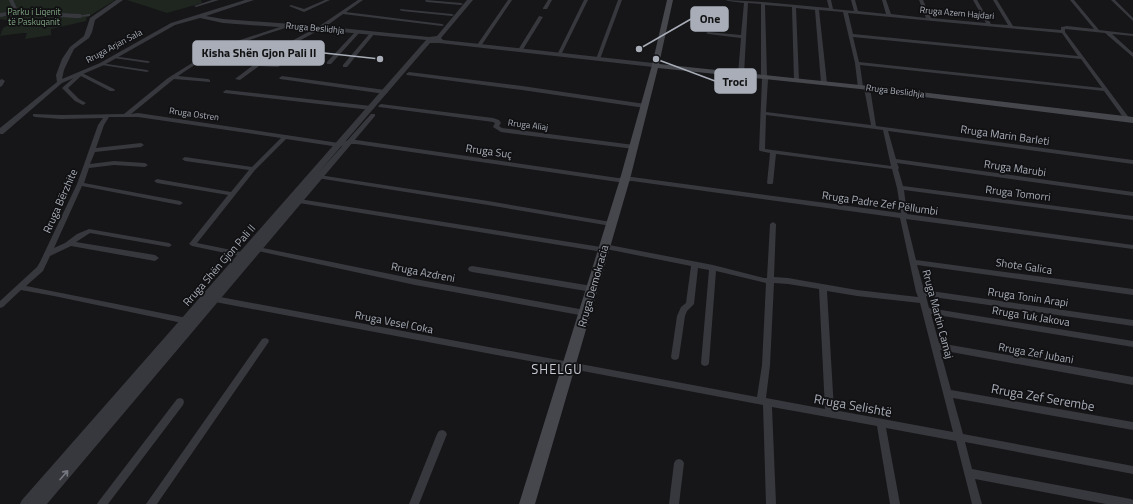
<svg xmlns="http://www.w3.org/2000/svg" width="1133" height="504" viewBox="0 0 1133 504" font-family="'Titillium Web',sans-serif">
	<rect width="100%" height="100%" fill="#161618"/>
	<g fill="#1e261f">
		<path d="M0 0H115L86 18V21L51 29V35L25 39 27 33H22L0 36 3 28 15 22 0 19Z"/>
		<path d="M127 0H201L202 3 167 13Z"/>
	</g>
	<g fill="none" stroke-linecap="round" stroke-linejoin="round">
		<g stroke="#37383d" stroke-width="4">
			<path d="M11 0 16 11 18 12"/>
			<path d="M0 15C7 14 15 12 22 12 42 12 60 16 80 16"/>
		</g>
		<g fill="#37383d" fill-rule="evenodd">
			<path d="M212 0H219L196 7 194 6Z"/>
			<path d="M325 0H330L304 12 289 6 291 5 304 9Z"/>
			<path d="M358 0H363L346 12 442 24 444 25 442 26 343 14 325 27 282 50 302 53H304V55L278 53 262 63C266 63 273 65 277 64 283 63 285 57 292 61L284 63 278 67 259 66 240 80 235 79 268 54 321 25Z"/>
			<path d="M426 0 461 3 463 4 461 5 427 2 425 1Z"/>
			<path d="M508 0H512L481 46H477V45Z"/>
			<path d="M548 0H552L547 9H543V8Z"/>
			<path d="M584 0H588L561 55 557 56V55Z"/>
			<path d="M618 0H622L600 59 596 60V59Z"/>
			<path d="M726 0 763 2 829 8 827 0H831L833 9 854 11 851 0H855L858 11 886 14 882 0H886L891 14 926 18 919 0H923L931 18 986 23 973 0H977L991 24 1008 25 993 0H997L1013 26 1061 30V27L1067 26 1094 29 1070 0H1074L1099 30 1133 34V36L1112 34 1133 53V57L1105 33 1065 29V32L1130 119 1127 121 1125 120 1104 91 860 65 863 87 862 88H858L855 63 843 12 819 10 827 83 824 85 821 83 815 10 796 8 799 80 794 81 792 7 765 5 767 75 768 79 766 112 871 125 864 88 867 86 870 88 876 126 1133 160V164L888 131 896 159 1133 192V196L897 163 899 168 898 169 903 186 1133 216V220L904 190 907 214 1133 245V249L906 219 916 260 1133 289V295L917 265 924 290 1133 320V326L926 296 929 308 1133 341V347L931 314 939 343 1133 377V385L940 350 951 390 1133 422V430L953 398 963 434 1133 466V474L965 442 972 469 1131 499 1133 500V504H1106L975 479 982 504H972L956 441 886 428 900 504H890L877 426 772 407 776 504H766L763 405 215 302 212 301 211 299 212 297 215 296 757 397 762 365 766 283 716 271 709 363 708 365 705 366 702 365 701 363 709 270 698 268 694 304 687 311 685 316 679 357 678 359 675 360 672 359 671 357 677 316 681 307 686 303 691 266 606 249 605 252H603L299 203 296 201 299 199 601 247 602 244H604L713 265 764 278H767L770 224 773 222 776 224 774 277 788 278 857 290 918 297 916 292 900 218 632 181 618 182 356 144H349L339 147 286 139 255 170 197 243 246 253 248 255 244 257 192 246 189 244 228 195 157 183 154 181 157 179 231 192 249 170 185 161 182 159 185 157 252 167 281 138 138 117H109L104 125 96 148 141 143 144 145 141 147 95 152 90 164 114 161 145 163 148 165 145 167 114 165 89 168 84 183 180 201 183 203 180 205 82 186 54 248 65 243 77 234 89 229 169 243 172 245 169 247 90 233 76 242 155 255 159 258 155 261 71 246 50 256 43 271 26 286 187 318 190 319 191 321 190 323 187 324 54 296 21 290 3 307 0 308V301L37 267 40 262 77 184 98 125 103 118 61 119 35 117 33 116V114L61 115 124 114 168 78 205 55 234 42 289 24H291V26C249 40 215 50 178 76L208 79 210 80V82L174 79 131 114 138 113 339 143 349 140H356L618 178 632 177 901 213 897 188 892 169 776 154 773 183 772 184H768L767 183 770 153 760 151 759 150 762 79 761 75V4L748 3 744 74 741 76 738 74 741 38 708 34 706 33 708 32 741 35 744 3 728 1ZM848 13 1062 33 1078 56 853 34ZM853 37 1081 59 1102 88 859 62ZM766 115 883 130 891 166 765 149ZM774 283 788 284 819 289 825 409 766 398 770 365ZM827 291 857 296 920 303 953 432 834 410Z"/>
			<path d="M1111 0H1115L1133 18V21Z"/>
			<path d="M400 9 452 14 454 15 452 16 402 11 400 10Z"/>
			<path d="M88 14H90V16L80 17 78 16Z"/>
			<path d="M539 16 543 17 522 51H518V50Z"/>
			<path d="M356 31 360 32 331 64H327V62Z"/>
			<path d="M371 32 375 33 347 67H343V65Z"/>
			<path d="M112 56 148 61 150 62 148 63 114 58H112Z"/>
			<path d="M100 63 147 70 149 71 147 72 102 65H100Z"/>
			<path d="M80 72 114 89 115 90 114 91H110L81 76 68 88 79 99 86 103 83 105 75 101 62 88Z"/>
			<path d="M409 72 522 86 645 104 648 106 645 108 522 90 407 75 406 74Z"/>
			<path d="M282 76 385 90 388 92 385 94 280 79 279 78Z"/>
			<path d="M2 79 5 81 2 86 0 87V80Z"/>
			<path d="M226 90 371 106 374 108 371 110 224 93 223 92Z"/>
			<path d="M381 104 493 118 499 120 501 123 499 126 502 128 634 145 637 147 634 149 501 132 493 127 495 123 493 122 379 107 378 106Z"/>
			<path d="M319 175 488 201 611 222 614 224 611 226 488 205 317 178 316 177 317 176Z"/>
			<path d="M256 247H258L415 279 585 310 588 311 589 313 588 315 585 316 415 285 258 251H256L255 249Z"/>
			<path d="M472 266 592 286 595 287 596 289 595 291 592 292 472 272 469 271 468 269 469 267Z"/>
			<path d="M265 338 268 339 269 341 268 343 157 504H146L262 339Z"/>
			<path d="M180 398 183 399 184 402 183 405 108 504H97L99 501 177 399Z"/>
			<path d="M442 430 445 431 447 434 419 504H409L437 434 439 431Z"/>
			<path d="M679 459 682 460 684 463 679 504H669L674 463 676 460Z"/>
		</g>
		<path fill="#37383d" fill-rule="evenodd" d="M116 0H123L95 20 92 32 89 38 74 49 71 55 64 70 62 79 100 63 171 23 245 0H254L206 16 223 19 320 26 429 37 437 36 467 0H473L441 38 443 40 653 63 656 65 653 67 439 43H430L319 172 371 114H375V116L47 504H20L22 500 426 40 320 30 223 23 200 18 175 25 104 65 62 83 3 134H0V128L57 82 56 75 62 59 70 47 84 36 90 18Z"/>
		<path fill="#45474d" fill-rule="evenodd" d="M667 0H673L659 64 860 85 1133 117V123L860 89 658 68 630 179 535 504H519L620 179 652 65Z"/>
	</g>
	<defs><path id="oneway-shaft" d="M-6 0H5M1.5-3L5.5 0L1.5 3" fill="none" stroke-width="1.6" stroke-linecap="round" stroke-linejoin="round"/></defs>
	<use stroke="#757881" href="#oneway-shaft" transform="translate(64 475) rotate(-49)"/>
	<g text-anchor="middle" stroke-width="3.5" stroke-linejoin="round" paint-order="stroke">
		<g font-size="9" fill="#7fa381" stroke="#111113">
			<text x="34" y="15">Parku i Liqenit<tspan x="34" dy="10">të Paskuqanit</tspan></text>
		</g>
		<g font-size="9" fill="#a8adb8" stroke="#111113">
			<text transform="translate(957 13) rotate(5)" y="3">Rruga Azem Hajdari</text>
			<text transform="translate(315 28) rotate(5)" y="3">Rruga Beslidhja</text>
			<text transform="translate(114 46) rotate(-28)" y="3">Rruga Arjan Sala</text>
			<text transform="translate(895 91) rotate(7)" y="3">Rruga Beslidhja</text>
			<text transform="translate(194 114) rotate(8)" y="3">Rruga Ostren</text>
			<text transform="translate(528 125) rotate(7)" y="3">Rruga Aliaj</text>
		</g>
		<g font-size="11" fill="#a8adb8" stroke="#111113">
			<text transform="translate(1005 135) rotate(8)" y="4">Rruga Marin Barleti</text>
			<text transform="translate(489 151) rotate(8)" y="4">Rruga Suç</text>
			<text transform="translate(1015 168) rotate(8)" y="4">Rruga Marubi</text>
			<text transform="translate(1018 193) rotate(7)" y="4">Rruga Tomorri</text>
			<text transform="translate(60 201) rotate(-66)" y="4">Rruga Bërzhite</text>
			<text transform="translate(880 203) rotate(8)" y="4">Rruga Padre Zef Pëllumbi</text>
			<text transform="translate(219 265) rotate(-49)" y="4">Rruga Shën Gjon Pali II</text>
			<text transform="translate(1024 266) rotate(8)" y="4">Shote Galica</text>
			<text transform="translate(423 272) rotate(11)" y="4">Rruga Azdreni</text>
			<text transform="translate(593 286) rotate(-74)" y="4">Rruga Demokracia</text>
			<text transform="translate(1028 297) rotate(8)" y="4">Rruga Tonin Arapi</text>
			<text transform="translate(938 314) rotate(75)" y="4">Rruga Martin Camaj</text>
			<text transform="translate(1031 316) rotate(9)" y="4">Rruga Tuk Jakova</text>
			<text transform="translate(394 322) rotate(11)" y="4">Rruga Vesel Coka</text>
			<text transform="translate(1036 353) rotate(10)" y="4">Rruga Zef Jubani</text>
		</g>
		<g font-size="13" letter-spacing="1" fill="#c9ccd4" stroke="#111113">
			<text x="557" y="374">SHELGU</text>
		</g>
		<g font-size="13" fill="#a8adb8" stroke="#111113">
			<text transform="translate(1043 397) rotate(10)" y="5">Rruga Zef Serembe</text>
			<text transform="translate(853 405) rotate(10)" y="5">Rruga Selishtë</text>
		</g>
	</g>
	<path fill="none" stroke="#a8adb8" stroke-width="1.5" d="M639 49L691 19M380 59L324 53M656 59L715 81"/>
	<g fill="#a8adb8" stroke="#111113" stroke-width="1.5">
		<circle cx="639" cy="49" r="4"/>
		<circle cx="380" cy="59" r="4"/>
		<circle cx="656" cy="59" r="4"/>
	</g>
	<g fill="#a8adb8" stroke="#a8adb8" stroke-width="1.5">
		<rect x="691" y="7" width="37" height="24" rx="4"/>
		<rect x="193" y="41" width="131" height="24" rx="4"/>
		<rect x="715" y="69" width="41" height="24" rx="4"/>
	</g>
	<g font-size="12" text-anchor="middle" font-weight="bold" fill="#111">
		<text x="710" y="23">One</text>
		<text x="259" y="57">Kisha Shën Gjon Pali II</text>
		<text x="735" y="86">Troci</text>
	</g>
</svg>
